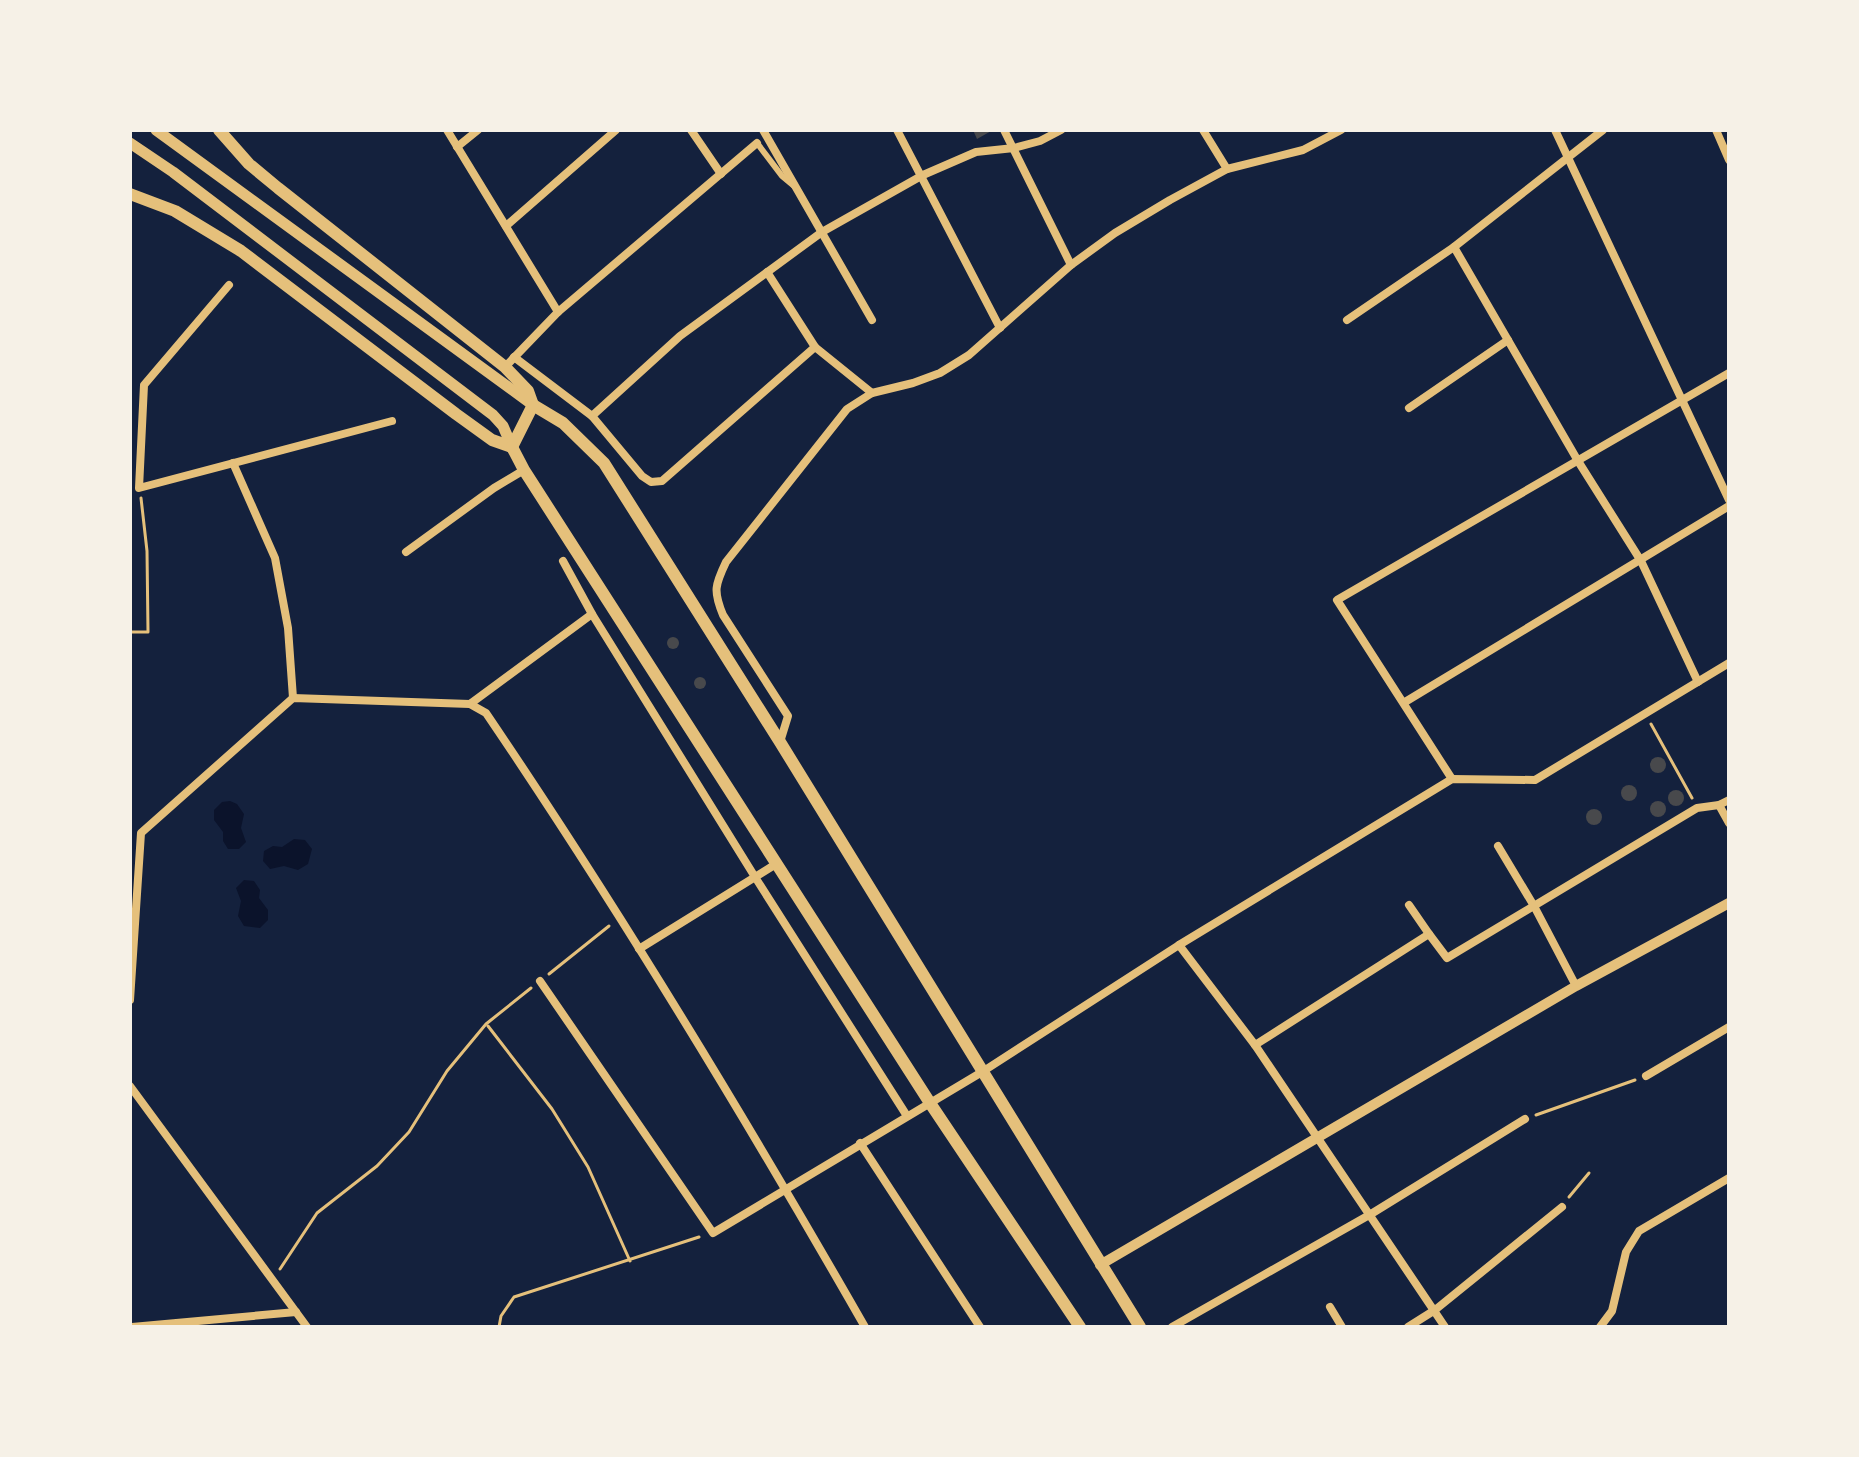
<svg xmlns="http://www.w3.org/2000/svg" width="1859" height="1457" viewBox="0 0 1859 1457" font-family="'Noto Sans',sans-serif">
	<rect width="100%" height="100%" fill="#14213d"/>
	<g fill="#0b132b">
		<path d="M230 801 237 804 244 814 241 828 246 842 239 849H228L223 841V832L214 820V810L222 802Z"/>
		<path d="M294 839 305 840 312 849 308 864 298 870 284 866 270 869 263 861 264 851 273 846 282 847Z"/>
		<path d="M244 880 254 881 260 890 259 898 268 910V920L260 928 244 926 238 916 241 901 236 888Z"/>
	</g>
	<g fill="#48494c">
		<path d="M973 130H993L977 139Z"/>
		<circle cx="673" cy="643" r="6"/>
		<circle cx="700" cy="683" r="6"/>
		<circle cx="1658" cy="765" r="8"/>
		<circle cx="1629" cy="793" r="8"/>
		<circle cx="1676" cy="798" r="8"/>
		<circle cx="1658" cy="809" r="8"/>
		<circle cx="1594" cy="817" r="8"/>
	</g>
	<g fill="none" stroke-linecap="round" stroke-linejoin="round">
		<g stroke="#e5c07b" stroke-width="3">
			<path d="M130 632H148L147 551 141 498"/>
			<path d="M1651 724 1692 798"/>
			<path d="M549 974 609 926"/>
			<path d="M488 1026 552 1109 588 1167 630 1261"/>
			<path d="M1536 1115 1635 1080"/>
			<path d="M1569 1197 1589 1173"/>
			<path d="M280 1269 317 1213 377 1166 409 1132 447 1071 486 1024 531 988"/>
			<path d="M499 1327 501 1316 514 1297 699 1237"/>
		</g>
		<path stroke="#e5c07b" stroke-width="6" d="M757 143 782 176 794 186"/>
		<g stroke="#e5c07b" stroke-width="8">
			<path d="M447 130 558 312"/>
			<path d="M691 130 721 174"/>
			<path d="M763 130 872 320"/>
			<path d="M897 130 1000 328"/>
			<path d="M1004 130 1071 265"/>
			<path d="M1203 130 1227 169"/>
			<path d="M1555 130 1729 500"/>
			<path d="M1716 130 1729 160"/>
			<path d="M457 147 478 130"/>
			<path d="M506 226 616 130"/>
			<path d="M1454 247 1578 461 1641 561 1698 682"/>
			<path d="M767 272 815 347 872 393"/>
			<path d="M229 285 144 385 139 488 392 421"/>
			<path d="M1347 320 1454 247 1603 130"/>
			<path d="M514 357 592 416 642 476 651 482 662 481 815 347"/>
			<path d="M505 367 558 312 757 143"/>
			<path d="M1409 408 1508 340"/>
			<path d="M592 416 680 336 822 232 923 175 976 152 1014 148 1040 141 1061 130"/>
			<path d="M233 463 275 558 288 628 293 698"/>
			<path d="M406 552 494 488 524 470"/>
			<path d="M563 561 592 614 755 877 907 1116"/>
			<path d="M1405 702 1729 506"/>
			<path d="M470 704 486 713C621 912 746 1119 865 1327"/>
			<path d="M780 742 788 716 723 615C713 591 715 585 726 562L847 409 872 393 913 383 940 373 969 355 1071 265 1115 233 1170 200 1227 169 1303 150 1341 130"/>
			<path d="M1452 779 1337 600 1729 373"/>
			<path d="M1719 805 1729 823"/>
			<path d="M1498 846 1534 906 1576 986"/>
			<path d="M1409 905 1429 934"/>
			<path d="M1179 945 1255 1045 1445 1327"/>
			<path d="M639 949 776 864"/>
			<path d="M540 981 713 1233 982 1072 1179 945 1452 779 1535 780 1729 663"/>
			<path d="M130 1000 141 833 293 698 470 704 592 614"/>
			<path d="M1255 1045 1429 934 1447 958 1697 808 1719 805 1729 800"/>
			<path d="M1646 1076 1729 1027"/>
			<path d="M130 1086 307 1327"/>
			<path d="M860 1143 980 1327"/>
			<path d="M1330 1307 1342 1327"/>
			<path d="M132 1327 296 1312"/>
			<path d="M1172 1327 1371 1214 1525 1119"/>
			<path d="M1408 1327 1435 1310 1562 1207"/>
			<path d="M1600 1327 1612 1311 1626 1252 1639 1231 1729 1178"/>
		</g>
		<path stroke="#e5c07b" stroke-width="10" d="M1100 1265 1576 986 1729 903"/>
		<g stroke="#e5c07b" stroke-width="11">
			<path d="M156 130 533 405"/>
			<path d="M130 143 173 172 493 415 503 426 512 447"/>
		</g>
		<g stroke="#e5c07b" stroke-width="12">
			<path d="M219 130 249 164 278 188 505 367 528 391 533 405 512 447"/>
			<path d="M130 194 175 211 241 251 456 414 492 440 512 447"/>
			<path d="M533 405 563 423 604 463 780 742 1140 1327"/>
			<path d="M512 447 524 470 930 1103 1080 1327"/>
		</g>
	</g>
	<rect width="1859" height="1457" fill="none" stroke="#f6f1e7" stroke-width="264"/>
</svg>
